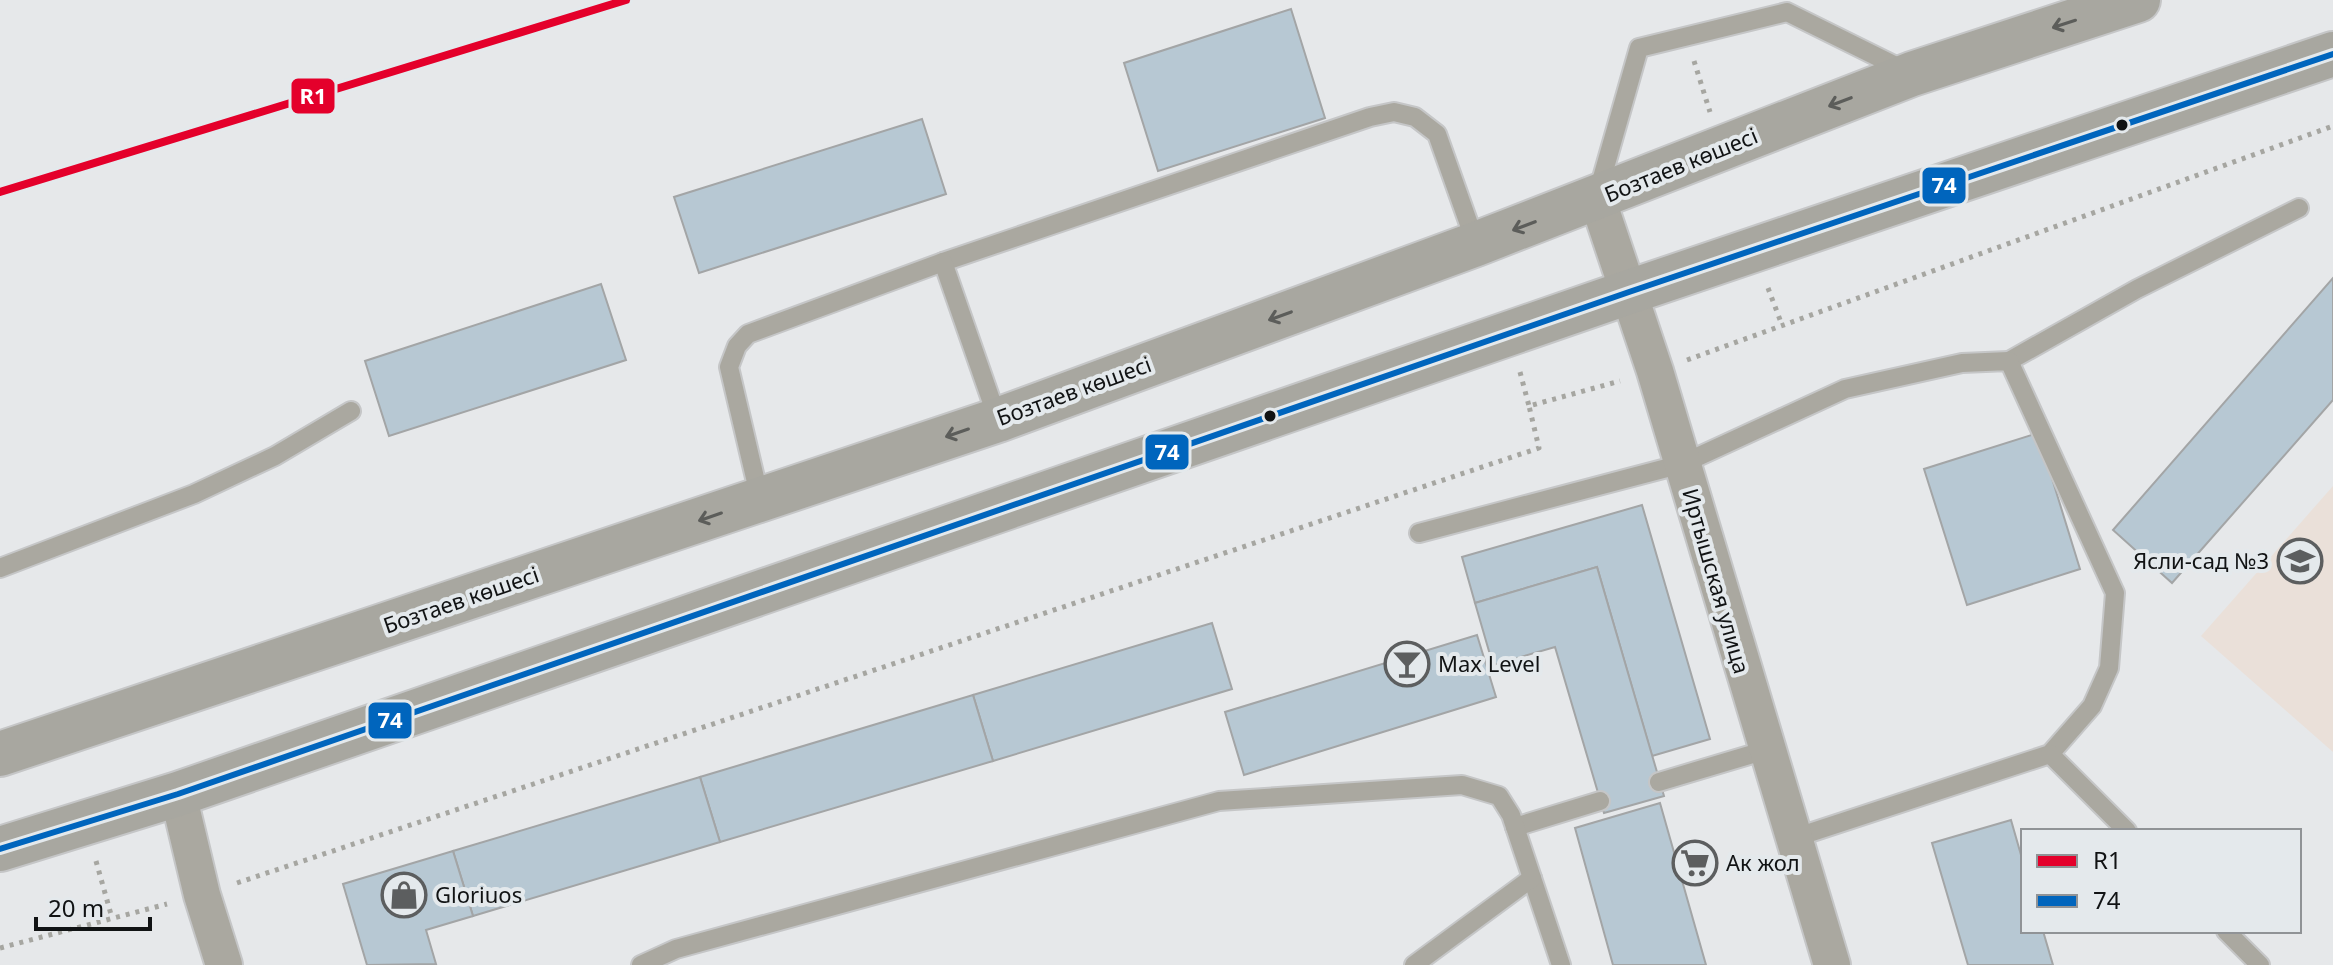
<svg xmlns="http://www.w3.org/2000/svg" width="2333" height="965" viewBox="0 0 2333 965" font-family="'Noto Sans',sans-serif">
	<rect width="100%" height="100%" fill="#e6e8ea"/>
	<path fill="#eae0d9" d="M2333 486V752L2201 636Z"/>
	<g fill="#b7c8d3" stroke="#a3a5a6" stroke-width="2">
		<path d="M1291 9 1325 118 1158 171 1124 63Z"/>
		<path d="M922 119 946 194 699 273 674 197Z"/>
		<path d="M2333 278V400L2172 583 2113 530Z"/>
		<path d="M601 284 626 360 389 436 365 361Z"/>
		<path d="M2038 433 2080 569 1967 605 1924 469Z"/>
		<path d="M1642 505 1710 739 1652 756 1597 567 1475 603 1462 557Z"/>
		<path d="M1597 567 1664 796 1604 813 1555 647 1493 665 1475 603Z"/>
		<path d="M1212 623 1232 689 993 761 973 695Z"/>
		<path d="M1477 635 1496 697 1244 775 1225 712Z"/>
		<path d="M973 695 993 761 720 842 700 777Z"/>
		<path d="M700 777 720 842 473 916 453 851Z"/>
		<path d="M1660 803 1706 965H1613L1575 828Z"/>
		<path d="M2011 820 2023 862V931H2043L2053 965H1968L1932 843Z"/>
		<path d="M453 851 473 916 426 930 436 964 367 965 343 884Z"/>
	</g>
	<g fill="none" stroke-linecap="round" stroke-linejoin="round">
		<g stroke="#c5c6c7" stroke-width="22">
			<g id="lane">
				<path d="M1598 192 1639 48 1787 12 1906 71"/>
				<path d="M943 262 1370 117 1394 112 1415 117 1437 134 1476 244"/>
				<path d="M2009 361 2137 289 2299 208"/>
				<path d="M760 499 729 367 737 346 748 334 943 262 998 420"/>
				<path d="M1419 533 1682 464 1845 389 1962 363 2009 361 2115 593 2109 668 2092 706 2050 754 1794 838"/>
				<path d="M0 568 194 494 275 456 351 411"/>
				<path d="M2050 754 2127 831"/>
				<path d="M1659 782 1766 750"/>
				<path d="M1515 827 1600 801"/>
				<path d="M2226 931 2260 965"/>
				<path d="M641 965 676 949 1219 801 1462 785 1499 796 1511 815 1561 965"/>
				<path d="M1414 965 1532 878"/>
			</g>
		</g>
		<g stroke="#c5c6c7" stroke-width="40">
			<g id="street">
				<path d="M1597 198 1655 371 1832 965"/>
				<path d="M178 794 202 895 224 965"/>
			</g>
		</g>
		<g stroke="#c5c6c7" stroke-width="48">
			<g id="highway">
				<path d="M0 754 998 420 1476 244 1912 74 2138 0"/>
				<path d="M0 849 178 794 1629 292 2333 54"/>
			</g>
		</g>
		<g stroke="#a6a6a1" stroke-width="5" stroke-dasharray="4 6" stroke-linecap="butt">
			<path d="M1694 61 1710 112"/>
			<path d="M1768 288 1782 325"/>
			<path d="M1687 360 2333 126"/>
			<path d="M1520 372 1529 406"/>
			<path d="M96 861 112 918"/>
			<path d="M237 883 1539 448 1529 406 1620 381"/>
			<path d="M0 948 167 904"/>
		</g>
		<use href="#lane" stroke="#aaa8a0" stroke-width="18"/>
		<use href="#street" stroke="#aaa8a0" stroke-width="36"/>
		<use href="#highway" stroke="#a8a7a0" stroke-width="44"/>
		<g stroke="#e4e9ec" stroke-width="12">
			<path id="bus-1" d="M0 849 178 794 1629 292 2333 54"/>
		</g>
		<use href="#bus-1" stroke="#0065bd" stroke-width="6"/>
		<g stroke="#e4e9ec" stroke-width="14">
			<path id="rail-1" d="M0 192 626 0"/>
		</g>
		<use href="#rail-1" stroke="#e4002b" stroke-width="8"/>
	</g>
	<defs><path id="oneway-shaft" d="M-6 0H5M1.5-3L5.5 0L1.5 3" fill="none" stroke-width="1.6" stroke-linecap="round" stroke-linejoin="round" transform="scale(2)"/></defs>
	<g stroke="#5c5d5a">
		<use href="#oneway-shaft" transform="translate(2064 24) rotate(162)"/>
		<use href="#oneway-shaft" transform="translate(1840 102) rotate(159)"/>
		<use href="#oneway-shaft" transform="translate(1524 226) rotate(159)"/>
		<use href="#oneway-shaft" transform="translate(1280 316) rotate(160)"/>
		<use href="#oneway-shaft" transform="translate(957 433) rotate(161)"/>
		<use href="#oneway-shaft" transform="translate(710 517) rotate(161)"/>
	</g>
	<defs>
		<g id="school-ring" transform="scale(2.3)"><circle r="9.5" fill="#e4e9ec" stroke="#5c5e5f" stroke-width="1.5"/><path d="M0-5L7-2L0 1L-7-2ZM-4 1L0 2.5L4 1V4Q0 6-4 4Z" fill="#5c5e5f"/></g>
		<g id="bar-ring" transform="scale(2.3)"><circle r="9.5" fill="#e4e9ec" stroke="#5c5e5f" stroke-width="1.5"/><path d="M-6-5H6L.8 .8V4.5H3.5V6h-7V4.5H-.8V.8Z" fill="#5c5e5f"/></g>
		<g id="supermarket-ring" transform="scale(2.3)"><circle r="9.5" fill="#e4e9ec" stroke="#5c5e5f" stroke-width="1.5"/><path d="M-6-5.5h2.5l.6 2H6L4.5 2H-2.5L-4.4-4H-6ZM-1.5 3.2a1.3 1.3 0 1 0 .1 0ZM3 3.2a1.3 1.3 0 1 0 .1 0Z" fill="#5c5e5f"/></g>
		<g id="shop-ring" transform="scale(2.3)"><circle r="9.5" fill="#e4e9ec" stroke="#5c5e5f" stroke-width="1.5"/><path d="M-5-2.5h2.3a2.7 3.5 0 0 1 5.4 0H5L5.5 6h-11ZM-1.5-2.5h3a1.5 2.3 0 0 0-3 0Z" fill="#5c5e5f"/></g>
	</defs>
	<g fill-rule="evenodd">
		<use href="#school-ring" x="2300" y="561"/>
		<use href="#bar-ring" x="1407" y="664"/>
		<use href="#supermarket-ring" x="1695" y="863"/>
		<use href="#shop-ring" x="404" y="895"/>
	</g>
	<g fill="#111314" stroke="#e4e9ec" stroke-width="3">
		<circle cx="2122" cy="125" r="7"/>
		<circle cx="1270" cy="416" r="7"/>
	</g>
	<g text-anchor="middle" stroke-width="8" stroke-linejoin="round" paint-order="stroke">
		<g font-size="22" fill="#111314" stroke="#e4e9ec">
			<text transform="translate(1681 165) rotate(-22)" y="8">Бозтаев көшесі</text>
			<text transform="translate(1074 391) rotate(-20)" y="8">Бозтаев көшесі</text>
			<text transform="translate(1716 581) rotate(74)" y="8">Иртышская улица</text>
			<text transform="translate(461 600) rotate(-19)" y="8">Бозтаев көшесі</text>
		</g>
		<g font-size="22" fill="#111314" stroke="#e4e9ec" text-anchor="start">
			<text x="2269" y="569" text-anchor="end">Ясли-сад №3</text>
			<text x="1438" y="672">Max Level</text>
			<text x="1726" y="871">Ак жол</text>
			<text x="435" y="903">Gloriuos</text>
		</g>
	</g>
	<g stroke="#e4e9ec" stroke-width="3">
		<rect x="290" y="77" width="46" height="38" rx="8" fill="#e4002b"/>
		<rect x="1921" y="166" width="46" height="39" rx="8" fill="#0065bd"/>
		<rect x="1144" y="433" width="46" height="38" rx="8" fill="#0065bd"/>
		<rect x="367" y="701" width="46" height="39" rx="8" fill="#0065bd"/>
	</g>
	<g font-size="22" text-anchor="middle" font-weight="bold" fill="#fff">
		<text x="313" y="104">R1</text>
		<text x="1944" y="193">74</text>
		<text x="1167" y="460">74</text>
		<text x="390" y="728">74</text>
	</g>
	<rect x="2021" y="829" width="280" height="104" fill="#e4e9ec" stroke="#909396" stroke-width="2"/>
	<rect x="2037" y="855" width="40" height="12" fill="#e4002b" stroke="#909396" stroke-width="2"/>
	<text x="2093" y="869" font-size="24" fill="#111314">R1</text>
	<rect x="2037" y="895" width="40" height="12" fill="#0065bd" stroke="#909396" stroke-width="2"/>
	<text x="2093" y="909" font-size="24" fill="#111314">74</text>
	<path d="M36 917v12h114v-12" fill="none" stroke="#111314" stroke-width="4"/>
	<text x="48" y="917" font-size="24" fill="#111314" stroke="#e4e9ec" stroke-width="6" paint-order="stroke">20 m</text>
</svg>
